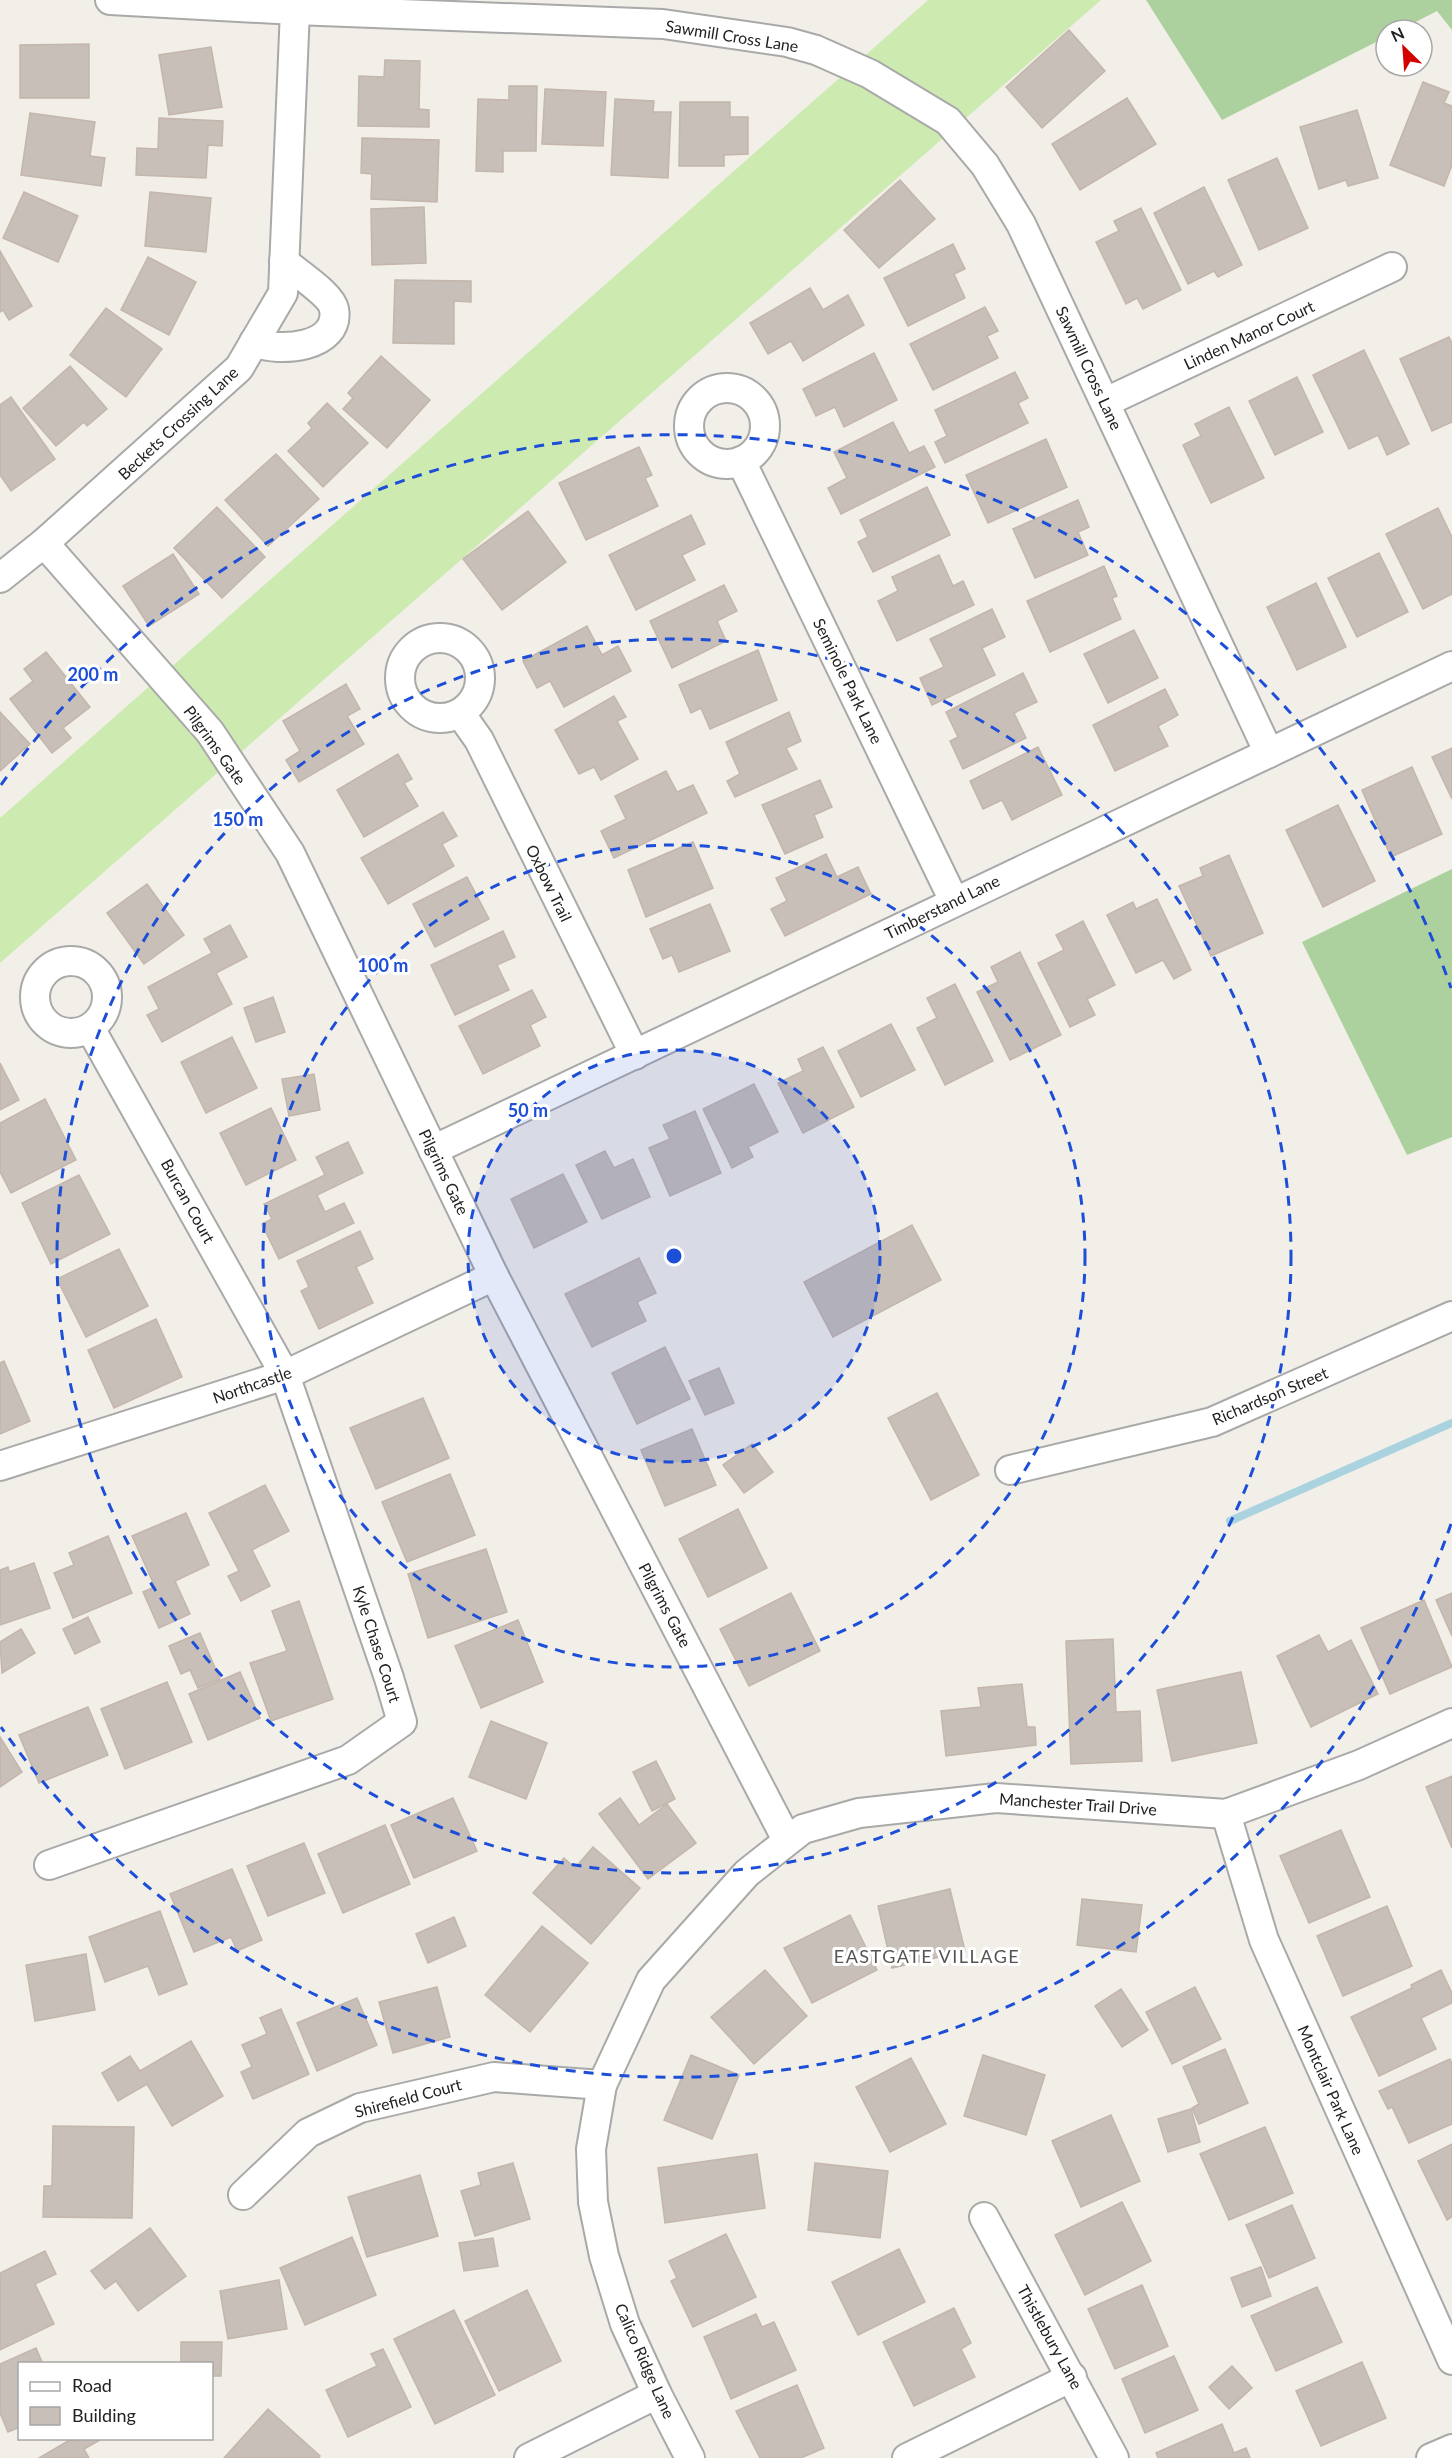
<svg xmlns="http://www.w3.org/2000/svg" width="1452" height="2458" viewBox="0 0 1452 2458" font-family="Lato,sans-serif">
	<rect width="100%" height="100%" fill="#f2efe9"/>
	<path fill="#cdebb0" d="M928 0H1101L0 963V818Z"/>
	<g fill="#add19e">
		<path d="M1146 0H1452V30L1437 11 1400 30H1386V37L1222 120Z"/>
		<path d="M1452 869V1137L1407 1155 1302 942Z"/>
	</g>
	<g fill="none" stroke-linecap="round" stroke-linejoin="round">
		<path stroke="#aad3df" stroke-width="8" d="M1230 1521 1452 1423"/>
	</g>
	<g fill="#c7bfb8" stroke="#c4b6ab" stroke-width="1.5">
		<path d="M1069 30 1105 71 1042 128 1006 87Z"/>
		<path d="M89 44V98H20V45Z"/>
		<path d="M211 47 222 107 169 115 159 55Z"/>
		<path d="M385 60 420 61 419 109 429 110V127L358 126 359 76 384 77Z"/>
		<path d="M1423 82 1449 92 1444 103 1452 106V165L1444 186 1390 165Z"/>
		<path d="M509 86H537L536 151H503V172L476 171 478 99 509 100Z"/>
		<path d="M545 89 606 92 603 146 542 144Z"/>
		<path d="M1127 98 1156 144 1080 190 1052 144Z"/>
		<path d="M615 99 654 101 653 112H671L668 178 611 175Z"/>
		<path d="M680 102H730V117H748V154L724 155V166H679Z"/>
		<path d="M1357 110 1378 178 1348 186 1346 180 1319 189 1300 127Z"/>
		<path d="M30 113 95 122 90 156 105 158 101 186 21 175Z"/>
		<path d="M159 118 223 121 222 146 208 145 206 178 136 175 137 148 158 149Z"/>
		<path d="M362 138 439 140 437 202 371 199 372 174 361 173Z"/>
		<path d="M1277 158 1308 228 1259 250 1228 180Z"/>
		<path d="M900 180 935 219 879 268 844 230Z"/>
		<path d="M1204 187 1242 265 1218 277 1214 271 1188 284 1154 213Z"/>
		<path d="M24 192 78 216 58 262 3 238Z"/>
		<path d="M150 192 211 198 206 252 145 246Z"/>
		<path d="M424 207 426 263 372 265 371 209Z"/>
		<path d="M1141 208 1181 290 1143 309 1137 298 1126 304 1096 242 1119 231 1114 221Z"/>
		<path d="M953 244 965 269 954 274 965 298 908 326 884 278Z"/>
		<path d="M0 251 32 306 9 320 3 310 0 312Z"/>
		<path d="M148 257 196 282 169 335 121 310Z"/>
		<path d="M395 280 471 281V302L454 301V344L393 343Z"/>
		<path d="M810 288 823 310 848 295 864 325 803 361 791 341 768 354 750 323Z"/>
		<path d="M985 307 998 331 987 336 998 358 933 390 910 344Z"/>
		<path d="M106 308 162 349 126 397 70 355Z"/>
		<path d="M1449 337 1452 343V422L1432 431 1400 359Z"/>
		<path d="M1364 350 1409 444 1387 455 1378 435 1349 449 1313 375Z"/>
		<path d="M874 353 897 400 844 427 835 407 816 416 803 389Z"/>
		<path d="M381 356 430 400 387 448 343 409 353 398 348 393Z"/>
		<path d="M70 366 107 409 87 426 84 422 56 446 23 408Z"/>
		<path d="M1015 372 1028 398 1018 403 1028 423 945 463 935 442 947 436 935 410Z"/>
		<path d="M1297 377 1323 432 1275 455 1249 401Z"/>
		<path d="M11 397 55 459 11 491 0 475V405Z"/>
		<path d="M327 403 368 443 323 487 288 451 312 428 308 423Z"/>
		<path d="M1229 407 1264 478 1211 503 1183 445 1201 436 1195 424Z"/>
		<path d="M893 422 909 453 924 446 935 467 841 514 828 488 847 478 834 452Z"/>
		<path d="M1046 439 1067 487 988 523 966 475Z"/>
		<path d="M639 447 652 475 645 478 658 506 586 540 559 483Z"/>
		<path d="M276 454 319 499 268 546 225 500Z"/>
		<path d="M927 487 950 535 873 572 858 542 868 537 860 520Z"/>
		<path d="M1078 500 1089 527 1078 532 1088 555 1035 578 1013 529Z"/>
		<path d="M217 507 265 557 222 598 174 548Z"/>
		<path d="M1438 508 1452 537V594L1423 609 1386 534Z"/>
		<path d="M528 511 566 562 502 610 463 559Z"/>
		<path d="M691 515 705 544 682 555 695 580 636 610 609 555Z"/>
		<path d="M1379 553 1408 612 1357 637 1328 578Z"/>
		<path d="M173 554 199 594 149 626 123 586Z"/>
		<path d="M939 555 953 586 963 581 974 605 897 641 878 601 898 591 892 577Z"/>
		<path d="M1104 566 1117 596 1112 598 1121 619 1050 652 1027 601Z"/>
		<path d="M1316 583 1346 647 1297 670 1267 607Z"/>
		<path d="M724 585 737 611 717 621 726 641 672 668 650 621Z"/>
		<path d="M992 609 1005 637 982 648 995 675 932 705 920 678 944 667 930 639Z"/>
		<path d="M587 626 602 655 618 646 631 671 564 707 550 681 537 688 523 661Z"/>
		<path d="M1134 630 1158 678 1108 703 1084 654Z"/>
		<path d="M758 650 777 700 710 729 701 708 691 713 679 685Z"/>
		<path d="M46 652 90 707 63 728 71 738 52 753 10 699 33 681 24 669Z"/>
		<path d="M1023 673 1037 702 1014 713 1026 738 963 769 950 741 958 737 946 712Z"/>
		<path d="M346 684 360 709 347 716 364 744 299 782 286 760 300 751 283 721Z"/>
		<path d="M1165 689 1178 715 1158 726 1168 746 1115 771 1093 725Z"/>
		<path d="M614 696 626 717 617 721 638 759 601 780 594 767 579 774 555 730Z"/>
		<path d="M0 712 30 744 0 771Z"/>
		<path d="M789 712 801 741 786 748 797 769 735 797 727 781 740 774 726 742Z"/>
		<path d="M1038 747 1062 795 1012 820 1002 800 983 809 970 781Z"/>
		<path d="M1452 748V799L1432 757Z"/>
		<path d="M398 754 412 779 404 783 418 806 364 837 337 790Z"/>
		<path d="M1412 767 1442 834 1391 857 1362 790Z"/>
		<path d="M666 771 677 792 693 785 707 813 614 858 601 831 626 819 615 796Z"/>
		<path d="M820 780 832 807 814 815 823 837 785 854 762 805Z"/>
		<path d="M1338 805 1375 881 1323 907 1286 830Z"/>
		<path d="M443 812 457 836 442 844 454 866 388 904 361 858Z"/>
		<path d="M693 842 713 888 646 917 628 870Z"/>
		<path d="M826 854 837 877 858 867 871 894 785 936 771 909 787 901 776 878Z"/>
		<path d="M1229 855 1263 933 1211 956 1179 886 1203 876 1200 868Z"/>
		<path d="M467 877 489 919 435 947 413 904Z"/>
		<path d="M147 884 184 935 144 964 107 913Z"/>
		<path d="M1157 899 1191 970 1174 979 1163 960 1136 973 1107 915 1133 902 1136 909Z"/>
		<path d="M710 904 730 951 679 972 672 955 663 959 650 929Z"/>
		<path d="M1083 921 1115 985 1087 999 1095 1015 1070 1027 1038 963 1064 950 1056 935Z"/>
		<path d="M230 925 247 957 216 973 232 1004 162 1042 147 1015 159 1009 148 987 212 953 204 939Z"/>
		<path d="M503 931 515 957 497 965 509 990 455 1015 431 965Z"/>
		<path d="M1020 952 1061 1035 1010 1060 977 992 998 982 991 967Z"/>
		<path d="M955 984 993 1061 945 1085 917 1028 937 1018 927 998Z"/>
		<path d="M532 990 546 1017 530 1025 540 1046 483 1074 459 1026Z"/>
		<path d="M273 997 285 1032 256 1042 244 1008Z"/>
		<path d="M891 1024 915 1070 861 1097 838 1051Z"/>
		<path d="M232 1037 257 1088 206 1113 181 1062Z"/>
		<path d="M823 1047 854 1107 803 1133 778 1083 803 1071 798 1059Z"/>
		<path d="M0 1063 19 1100 0 1110Z"/>
		<path d="M314 1074 320 1110 289 1116 282 1079Z"/>
		<path d="M754 1084 778 1132 748 1147 753 1157 732 1168 703 1109Z"/>
		<path d="M45 1099 76 1160 11 1193 0 1172V1123Z"/>
		<path d="M271 1108 296 1160 246 1185 220 1133Z"/>
		<path d="M695 1111 721 1173 670 1196 649 1148 670 1139 663 1125Z"/>
		<path d="M348 1142 363 1173 317 1195 325 1212 344 1203 354 1223 279 1259 262 1224 272 1219 264 1204 325 1175 316 1157Z"/>
		<path d="M605 1151 614 1168 633 1159 650 1197 602 1219 576 1165Z"/>
		<path d="M563 1174 587 1222 534 1248 511 1199Z"/>
		<path d="M79 1175 110 1234 51 1264 22 1203Z"/>
		<path d="M912 1225 941 1280 833 1337 804 1282Z"/>
		<path d="M360 1231 373 1259 356 1267 373 1303 319 1329 301 1291 309 1287 297 1261Z"/>
		<path d="M119 1249 148 1306 86 1337 57 1279Z"/>
		<path d="M639 1258 656 1293 637 1302 646 1321 592 1347 565 1294Z"/>
		<path d="M156 1319 182 1377 114 1408 88 1350Z"/>
		<path d="M665 1347 690 1399 637 1424 612 1373Z"/>
		<path d="M4 1361 30 1421 0 1434V1363Z"/>
		<path d="M719 1368 734 1403 705 1415 689 1381Z"/>
		<path d="M937 1393 979 1475 931 1500 888 1418Z"/>
		<path d="M423 1398 449 1458 376 1489 350 1428Z"/>
		<path d="M692 1429 716 1485 665 1506 641 1450Z"/>
		<path d="M752 1444 773 1472 744 1493 723 1465Z"/>
		<path d="M450 1474 475 1535 407 1562 382 1502Z"/>
		<path d="M265 1485 289 1531 252 1550 270 1586 241 1601 228 1576 239 1571 209 1513Z"/>
		<path d="M738 1509 767 1568 708 1597 679 1539Z"/>
		<path d="M186 1513 209 1565 175 1581 190 1614 159 1628 143 1592 155 1587 132 1536Z"/>
		<path d="M108 1536 132 1593 73 1618 54 1573 74 1565 69 1553Z"/>
		<path d="M486 1549 507 1612 428 1638 408 1574Z"/>
		<path d="M34 1563 50 1608 0 1625V1570L8 1567 9 1572Z"/>
		<path d="M791 1593 820 1651 749 1686 720 1629Z"/>
		<path d="M1452 1593V1636L1436 1600Z"/>
		<path d="M1424 1600 1452 1667 1390 1694 1361 1628Z"/>
		<path d="M299 1601 333 1699 271 1721 250 1663 287 1651 272 1611Z"/>
		<path d="M88 1617 100 1642 75 1654 63 1629Z"/>
		<path d="M518 1620 543 1682 481 1708 455 1646Z"/>
		<path d="M21 1629 35 1653 2 1673 0 1642Z"/>
		<path d="M200 1633 220 1679 198 1688 190 1670 181 1674 169 1646Z"/>
		<path d="M1319 1635 1328 1652 1351 1640 1378 1694 1311 1727 1277 1656Z"/>
		<path d="M1113 1639 1116 1712 1140 1711 1142 1761 1071 1764 1066 1641Z"/>
		<path d="M240 1672 260 1718 208 1740 189 1694Z"/>
		<path d="M1241 1672 1257 1743 1172 1761 1157 1690Z"/>
		<path d="M167 1682 192 1742 125 1769 101 1709Z"/>
		<path d="M1022 1684 1027 1727H1035L1036 1745 946 1756 941 1711 981 1707 978 1688Z"/>
		<path d="M88 1707 108 1755 39 1783 19 1735Z"/>
		<path d="M491 1721 547 1743 526 1799 469 1777Z"/>
		<path d="M0 1737 22 1772 0 1787Z"/>
		<path d="M656 1761 675 1799 652 1811 633 1772Z"/>
		<path d="M1452 1776V1848L1426 1787Z"/>
		<path d="M453 1798 477 1851 414 1878 391 1825Z"/>
		<path d="M620 1798 639 1825 667 1804 696 1843 648 1879 599 1814Z"/>
		<path d="M385 1825 410 1884 343 1913 318 1854Z"/>
		<path d="M1341 1830 1370 1897 1309 1923 1280 1856Z"/>
		<path d="M304 1843 325 1893 268 1916 247 1866Z"/>
		<path d="M593 1847 640 1888 591 1944 533 1893 564 1858 575 1868Z"/>
		<path d="M232 1869 262 1940 237 1951 231 1937 194 1952 170 1894Z"/>
		<path d="M950 1889 965 1951 892 1968 878 1906Z"/>
		<path d="M1082 1899 1142 1905 1136 1952 1077 1945Z"/>
		<path d="M1387 1906 1412 1966 1343 1996 1317 1936Z"/>
		<path d="M160 1911 187 1984 159 1995 148 1966 105 1982 89 1937Z"/>
		<path d="M850 1915 877 1970 812 2003 784 1948Z"/>
		<path d="M454 1917 466 1946 428 1963 416 1934Z"/>
		<path d="M542 1926 588 1963 530 2032 485 1995Z"/>
		<path d="M86 1954 95 2010 35 2021 26 1965Z"/>
		<path d="M765 1970 807 2016 754 2064 711 2017Z"/>
		<path d="M1441 1970 1452 1993V2003L1421 2018 1436 2049 1379 2076 1351 2017 1412 1988 1411 1985Z"/>
		<path d="M437 1987 450 2037 393 2053 379 2002Z"/>
		<path d="M1195 1987 1221 2039 1172 2064 1146 2012Z"/>
		<path d="M1121 1989 1148 2030 1122 2047 1095 2006Z"/>
		<path d="M357 1998 377 2045 317 2071 297 2023Z"/>
		<path d="M281 2009 309 2074 253 2099 241 2072 252 2067 242 2045 267 2034 260 2018Z"/>
		<path d="M191 2041 223 2096 172 2126 147 2084 118 2101 102 2073 130 2056 140 2071Z"/>
		<path d="M1225 2049 1248 2103 1199 2124 1192 2108 1199 2104 1183 2067Z"/>
		<path d="M691 2055 739 2075 712 2139 664 2120Z"/>
		<path d="M983 2055 1045 2075 1026 2135 964 2116Z"/>
		<path d="M911 2058 946 2124 890 2152 856 2087Z"/>
		<path d="M1450 2059 1452 2064V2124L1409 2143 1392 2107 1388 2109 1379 2091Z"/>
		<path d="M1191 2109 1200 2142 1168 2152 1158 2119Z"/>
		<path d="M1111 2115 1140 2181 1081 2207 1052 2141Z"/>
		<path d="M53 2126 134 2127 132 2218 43 2217 44 2186H52Z"/>
		<path d="M1265 2127 1293 2193 1229 2220 1200 2154Z"/>
		<path d="M1452 2144V2217L1447 2220 1418 2161Z"/>
		<path d="M757 2154 765 2208 665 2223 658 2168Z"/>
		<path d="M513 2163 530 2219 475 2236 461 2191 481 2185 478 2173Z"/>
		<path d="M815 2163 888 2171 880 2238 808 2230Z"/>
		<path d="M420 2175 438 2236 367 2257 348 2197Z"/>
		<path d="M1122 2202 1151 2261 1085 2295 1055 2235Z"/>
		<path d="M1292 2205 1315 2258 1269 2278 1246 2225Z"/>
		<path d="M150 2228 186 2276 138 2311 116 2281 105 2289 91 2271Z"/>
		<path d="M726 2234 756 2297 693 2327 671 2281 677 2278 669 2261Z"/>
		<path d="M352 2237 376 2295 305 2325 280 2268Z"/>
		<path d="M493 2238 498 2266 464 2271 459 2243Z"/>
		<path d="M899 2249 925 2302 858 2335 832 2282Z"/>
		<path d="M45 2251 56 2274 35 2284 54 2324 0 2350V2273Z"/>
		<path d="M1261 2267 1271 2296 1242 2307 1231 2278Z"/>
		<path d="M279 2280 287 2329 228 2339 220 2291Z"/>
		<path d="M1142 2285 1168 2346 1115 2369 1088 2309Z"/>
		<path d="M1317 2287 1342 2342 1276 2371 1251 2316Z"/>
		<path d="M527 2290 561 2361 499 2391 465 2321Z"/>
		<path d="M954 2308 971 2343 961 2349 975 2377 914 2406 883 2342Z"/>
		<path d="M454 2310 495 2395 435 2424 394 2339Z"/>
		<path d="M756 2314 762 2327 774 2322 796 2370 731 2399 704 2337Z"/>
		<path d="M181 2342H222L221 2376H212V2364H181Z"/>
		<path d="M36 2348 43 2364H20V2427L8 2432 0 2413V2364Z"/>
		<path d="M383 2349 411 2407 348 2437 326 2390 377 2366 371 2354Z"/>
		<path d="M1174 2356 1198 2410 1145 2433 1122 2379Z"/>
		<path d="M1362 2362 1386 2418 1321 2446 1296 2391Z"/>
		<path d="M1232 2366 1252 2388 1229 2409 1209 2387Z"/>
		<path d="M797 2385 824 2448 801 2458H760L736 2411Z"/>
		<path d="M268 2409 320 2456 319 2458H224Z"/>
		<path d="M1222 2424 1234 2453 1246 2448 1250 2458H1158L1156 2453Z"/>
		<path d="M73 2438 75 2441 79 2438 100 2440 84 2449 89 2458H39Z"/>
	</g>
	<g fill="none" stroke-linecap="round" stroke-linejoin="round">
		<g stroke="#a9a9a9" stroke-width="32">
			<g id="minor">
				<path d="M110 0 295 10 663 24 787 42 816 50 870 74 948 121 985 165 1021 224 1269 753"/>
				<path d="M254 342C278 353 341 348 334 309 331 294 296 273 284 261"/>
				<circle cx="727" cy="426" r="38"/>
				<path d="M1106 402 1392 267"/>
				<path d="M741 461 954 901"/>
				<path d="M44 543 210 732 290 853 494 1276 787 1840"/>
				<path d="M0 578 44 543 239 368 283 293 295 10"/>
				<circle cx="440" cy="678" r="40"/>
				<path d="M460 713 479 740 635 1055"/>
				<circle cx="71" cy="997" r="36"/>
				<path d="M433 1150 1452 666"/>
				<path d="M0 1466 285 1375 494 1276"/>
				<path d="M1010 1470 1212 1422 1452 1316"/>
				<path d="M1226 1814 1264 1940 1452 2360"/>
				<path d="M49 1865 348 1760 402 1722 389 1678 285 1375 90 1028"/>
				<path d="M243 2195 308 2133 360 2108 494 2077 602 2085"/>
				<path d="M984 2217 1114 2458"/>
				<path d="M529 2458 657 2394"/>
				<path d="M690 2458 657 2394 625 2324 604 2256 593 2202 591 2149 602 2085 651 1980 747 1873 803 1829 859 1813 996 1798 1226 1814 1359 1765 1452 1723"/>
				<path d="M907 2458 1072 2377"/>
				<path d="M1431 2458 1452 2449"/>
			</g>
		</g>
		<use href="#minor" stroke="#fff" stroke-width="28"/>
	</g>
	<circle cx="674" cy="1256" r="206" fill="#1d4ed8" fill-opacity=".12"/>
	<g fill="none" stroke="#1d4ed8" stroke-width="3" stroke-dasharray="10 8">
		<circle cx="674" cy="1256" r="206"/>
		<circle cx="674" cy="1256" r="411"/>
		<circle cx="674" cy="1256" r="617"/>
		<path d="M1451 1524A822 822 0 0 1 1 1727M1 785A822 822 0 0 1 1451 988"/>
	</g>
	<g text-anchor="middle" stroke-width="6" stroke-linejoin="round" paint-order="stroke">
		<g font-size="16" fill="#222" stroke="#fff">
			<text transform="translate(732 36) rotate(9)" y="6">Sawmill Cross Lane</text>
			<text transform="translate(1249 335) rotate(-25)" y="6">Linden Manor Court</text>
			<text transform="translate(1089 368) rotate(65)" y="6">Sawmill Cross Lane</text>
			<text transform="translate(178 423) rotate(-43)" y="6">Beckets Crossing Lane</text>
			<text transform="translate(848 681) rotate(64)" y="6">Seminole Park Lane</text>
			<text transform="translate(215 745) rotate(54)" y="6">Pilgrims Gate</text>
			<text transform="translate(549 883) rotate(64)" y="6">Oxbow Trail</text>
			<text transform="translate(942 907) rotate(-26)" y="6">Timberstand Lane</text>
			<text transform="translate(444 1172) rotate(64)" y="6">Pilgrims Gate</text>
			<text transform="translate(188 1201) rotate(61)" y="6">Burcan Court</text>
			<text transform="translate(252 1385) rotate(-19)" y="6">Northcastle</text>
			<text transform="translate(1270 1396) rotate(-23)" y="6">Richardson Street</text>
			<text transform="translate(665 1605) rotate(62)" y="6">Pilgrims Gate</text>
			<text transform="translate(377 1644) rotate(72)" y="6">Kyle Chase Court</text>
			<text transform="translate(1078 1804) rotate(4)" y="6">Manchester Trail Drive</text>
			<text transform="translate(1331 2090) rotate(66)" y="6">Montclair Park Lane</text>
			<text transform="translate(408 2098) rotate(-15)" y="6">Shirefield Court</text>
			<text transform="translate(1050 2337) rotate(61)" y="6">Thistlebury Lane</text>
			<text transform="translate(645 2361) rotate(66)" y="6">Calico Ridge Lane</text>
		</g>
		<g font-size="18" letter-spacing="1.5" fill="#555" stroke="#fff">
			<text x="927" y="1963">EASTGATE VILLAGE</text>
		</g>
	</g>
	<circle cx="674" cy="1256" r="9" fill="#1d4ed8" stroke="#fff" stroke-width="3"/>
	<g font-size="18" text-anchor="middle" font-weight="bold" fill="#1d4ed8" stroke="#fff" stroke-width="6" stroke-linejoin="round" paint-order="stroke">
		<text x="93" y="681">200 m</text>
		<text x="238" y="826">150 m</text>
		<text x="383" y="972">100 m</text>
		<text x="528" y="1117">50 m</text>
	</g>
	<rect x="18" y="2362" width="195" height="78" fill="#ffffff" stroke="#a7a7a7" stroke-width="1.5"/>
	<rect x="30" y="2382" width="30" height="9" fill="#ffffff" stroke="#a7a7a7" stroke-width="1.5"/>
	<text x="72" y="2392" font-size="18" fill="#222222">Road</text>
	<rect x="30" y="2407" width="30" height="18" fill="#c7bfb8" stroke="#a7a7a7" stroke-width="1.5"/>
	<text x="72" y="2422" font-size="18" fill="#222222">Building</text>
	<g transform="translate(1404 48) rotate(335)"><circle r="28" fill="#ffffff" stroke="#a7a7a7" stroke-width="1.5"/>
	<path d="M0-4.5L10 22L0 15L-10 22Z" fill="#d40000"/>
	<text y="-9" font-size="16" font-weight="bold" text-anchor="middle" fill="#222222">N</text>
	</g>
</svg>
